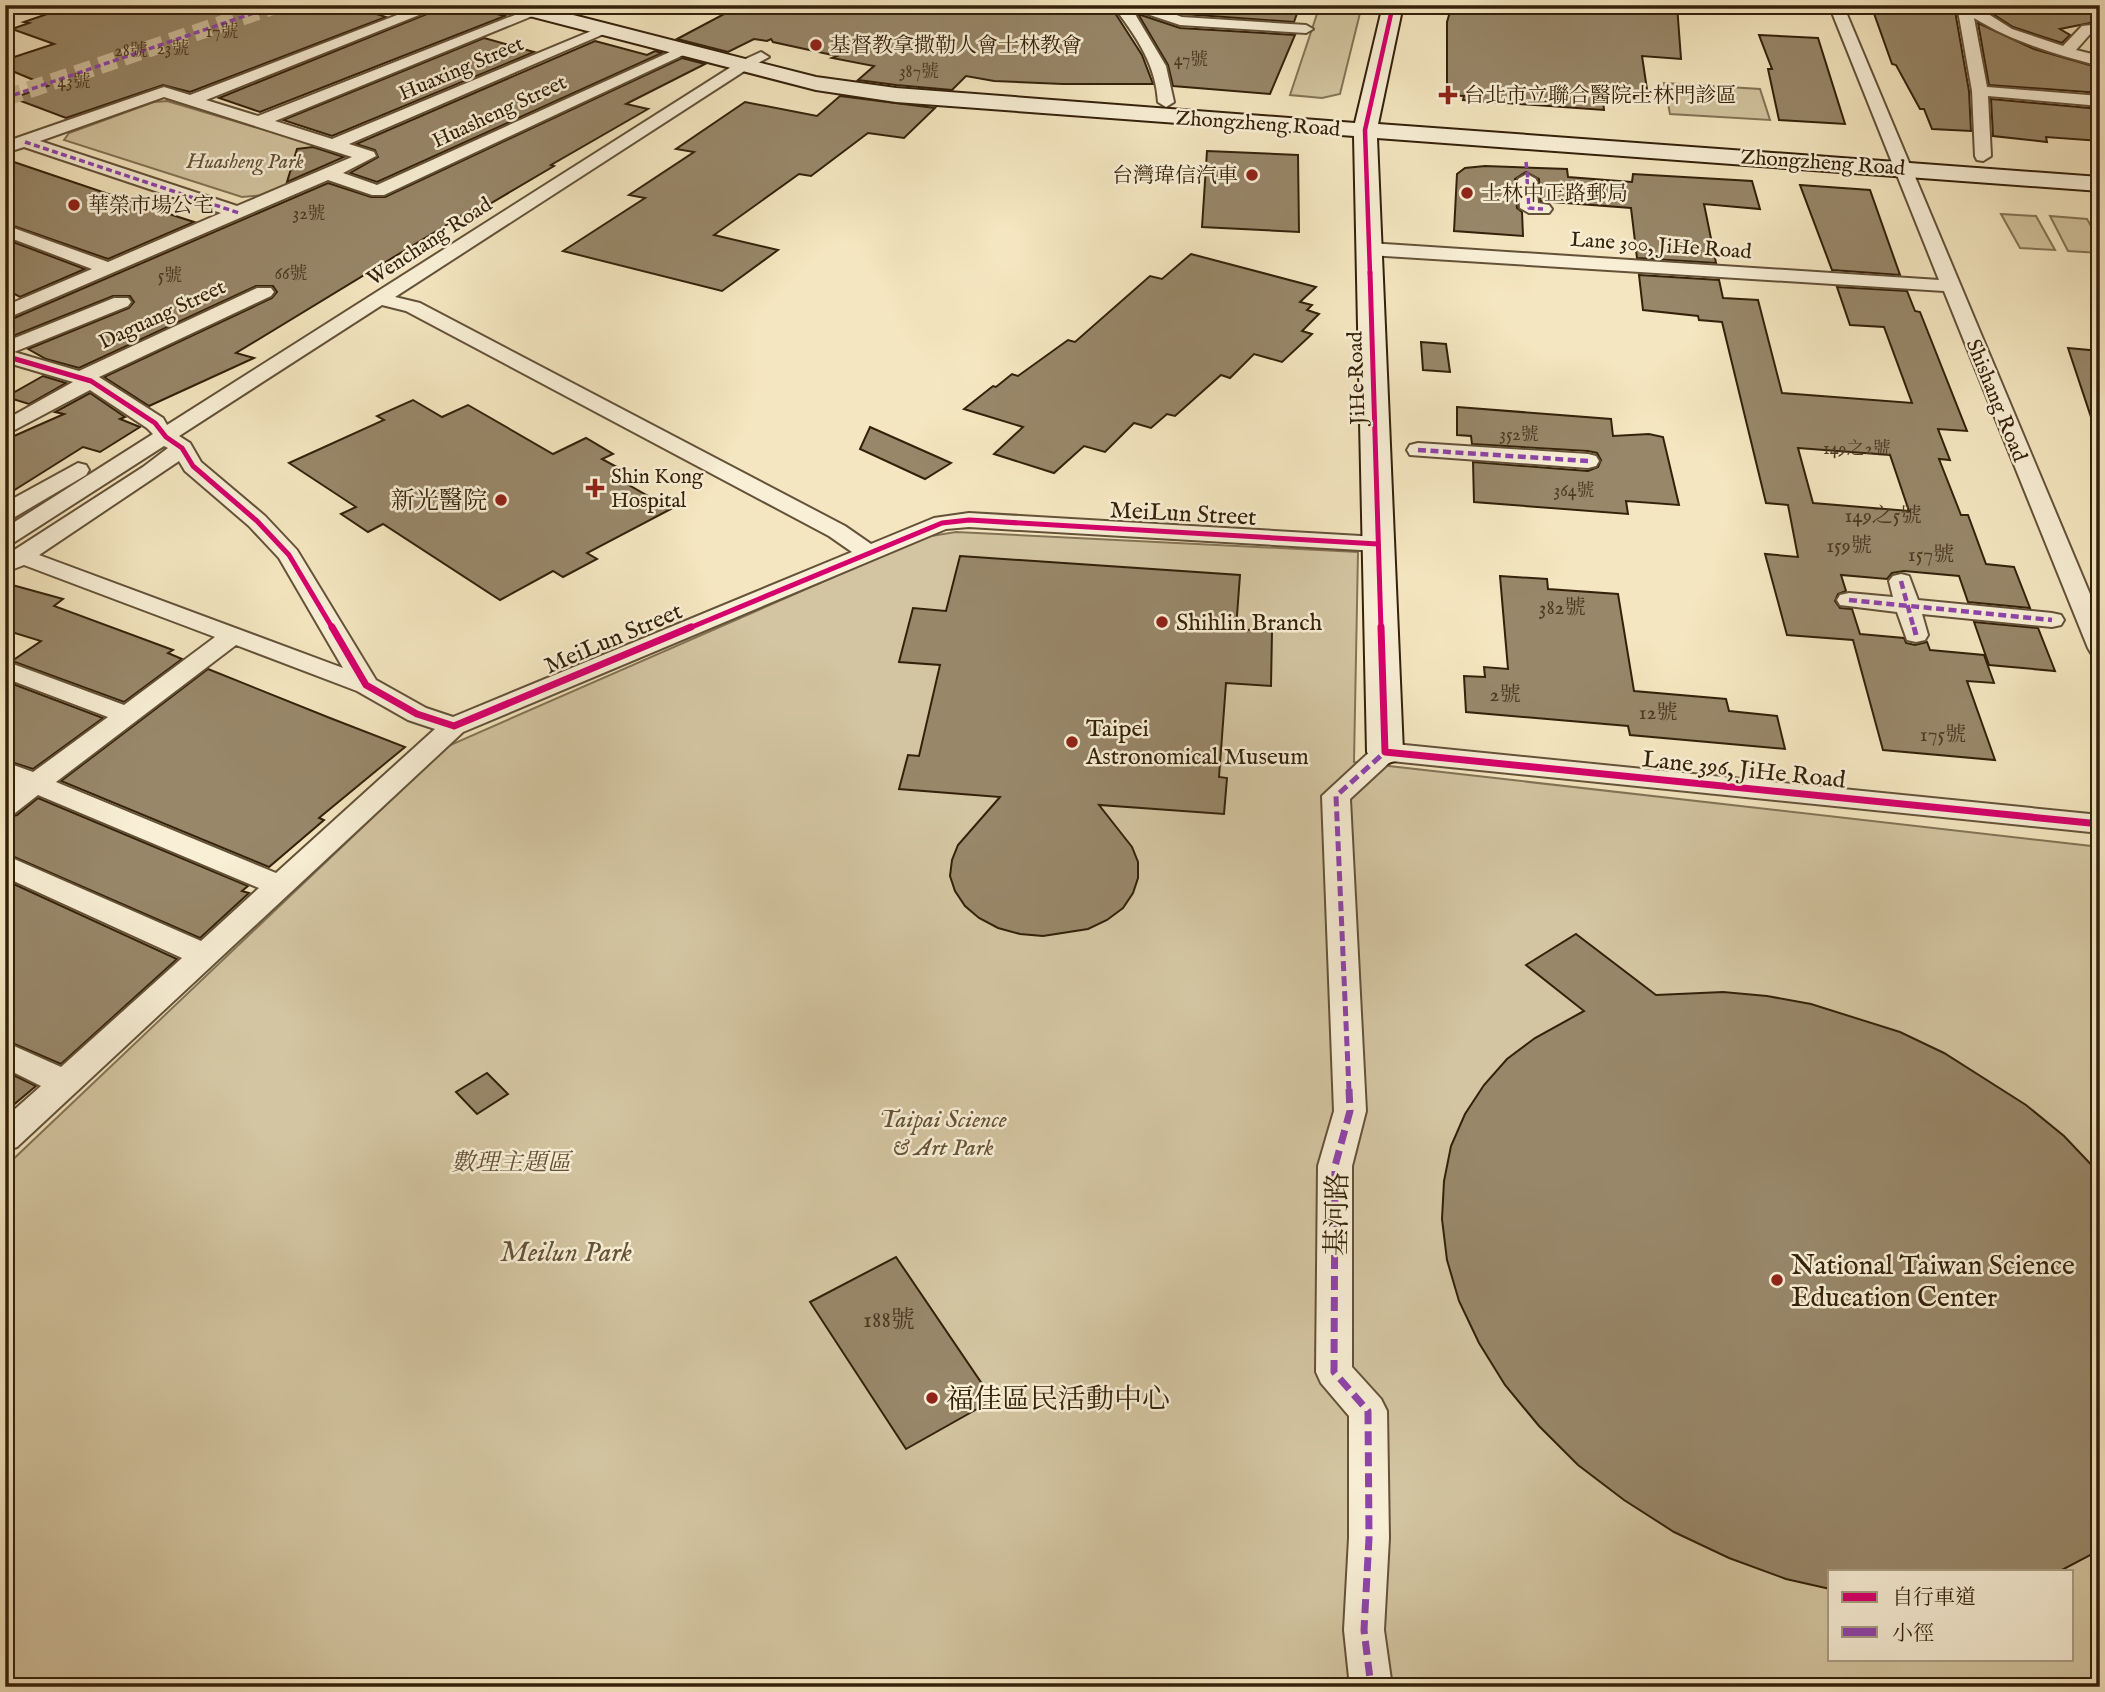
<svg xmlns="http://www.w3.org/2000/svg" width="2105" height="1692" viewBox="0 0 2105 1692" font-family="'IM FELL English','Noto Serif TC',serif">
	<rect width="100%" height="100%" fill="#f4e6c0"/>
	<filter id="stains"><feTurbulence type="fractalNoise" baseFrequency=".00286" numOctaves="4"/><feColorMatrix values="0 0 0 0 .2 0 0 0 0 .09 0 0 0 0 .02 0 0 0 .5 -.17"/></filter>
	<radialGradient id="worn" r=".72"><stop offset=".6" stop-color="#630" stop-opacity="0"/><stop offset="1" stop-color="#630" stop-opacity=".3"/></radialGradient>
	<g fill="#d3c5a1" stroke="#847356" stroke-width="2" fill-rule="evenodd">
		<path d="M1320 5H1362L1340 94 1322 98 1290 95Z"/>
		<path d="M1664 83 1760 89 1770 120 1670 114Z"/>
		<path d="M167 101 349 155 348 161 265 195 242 197 64 140 69 133 154 102Z"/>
		<path d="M2001 214 2036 216 2055 250 2020 248Z"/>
		<path d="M2050 216 2087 219 2100 242V253L2068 251Z"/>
		<path d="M956 532 1358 552 1354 762 2100 847V1687H5V1167L448 746 925 537ZM1830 1571H2072V1659H1830Z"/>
	</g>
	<g fill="#988769" stroke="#34210a" stroke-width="2" fill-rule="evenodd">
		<path d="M73 5H348L386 17 190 92 163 85 66 118 13 98 48 86 5 68V60L54 44 12 29 29 23 24 22Z"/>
		<path d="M449 5H460L505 16 260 112 219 98Z"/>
		<path d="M741 5H1118L1115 13 1142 55 1153 84H1063L994 81 966 76 952 90 896 85 858 80 874 66 832 58 837 56 773 42 771 39 767 41 754 39 728 52 677 39Z"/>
		<path d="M1157 5H1300L1294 22 1183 14Z"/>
		<path d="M1452 5H1677L1681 59 1642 56 1648 96 1634 95 1635 103 1603 101 1604 110 1463 100 1464 96 1447 95V22Z"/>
		<path d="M1871 5H1954L1969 91 1971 131 1932 129 1924 109H1920L1896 65 1892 64Z"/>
		<path d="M1979 5H2100V21L2060 29 2070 35 2062 43 2013 27Z"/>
		<path d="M1138 14 1180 28 1295 35 1270 94 1173 86 1168 65Z"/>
		<path d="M1978 23 2034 49 2100 68V93L1989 85Z"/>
		<path d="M1759 35 1818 38 1845 124 1779 120 1768 69H1772Z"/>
		<path d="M484 38 534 52 332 136 283 120Z"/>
		<path d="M595 41 647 55 655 51 662 53 377 182 350 173 378 157 375 150 356 144Z"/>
		<path d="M682 58 705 64 626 104 648 109 551 165 554 166 483 208 476 207 236 353 254 358 149 406 104 377 272 298 277 292 273 286H256L79 368 46 359 28 349 129 308 134 302 130 296H113L8 338 5 336V322L328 183 371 197H385Z"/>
		<path d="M840 96 935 108 904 138 868 133 811 176 799 174 714 235 778 250 722 291 563 251 645 198 629 195 694 152 676 149 745 102 817 116Z"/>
		<path d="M1991 99 2100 109V141L2046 137 2047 142 1993 136Z"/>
		<path d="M313 147 344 157 287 182 297 149Z"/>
		<path d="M1207 151 1298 155 1299 232 1202 227Z"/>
		<path d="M5 159 135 203 194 222 108 259 5 223Z"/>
		<path d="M1485 166 1567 169 1568 177 1632 182 1633 174 1752 181 1760 209 1704 204 1716 263 1637 258 1631 208 1540 201 1539 179 1526 172 1515 179 1517 208 1522 212 1523 236 1454 231 1457 174 1465 168Z"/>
		<path d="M1800 185 1870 190 1900 275 1832 270Z"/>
		<path d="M5 239 85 269 20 297 5 289Z"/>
		<path d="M1191 254 1316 287 1300 302 1312 305 1307 310 1319 314 1302 331 1312 334 1282 362 1254 354 1230 378 1221 375 1175 416 1167 414 1151 428 1134 423 1105 452 1084 446 1054 473 994 454 1023 427 964 409 993 386 996 387 1012 374 1018 376 1068 340 1075 342 1150 276 1162 279Z"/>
		<path d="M1639 275 1719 280 1723 298 1758 300 1782 393 1912 403 1884 327 1850 325 1837 287 1907 291 1915 311 1920 312 1967 431 1938 429 1950 460 1939 459 1961 515H1968L1986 564 2014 567 2030 608 1968 602 1959 576 1904 571 1892 573 1887 579 1841 575 1846 591 1838 594 1835 601 1840 608 1852 609 1860 634 1904 638 1906 643 1915 645 1927 642 1930 650 1984 655 1994 683 1967 681 1995 760 1883 750 1853 640 1787 635 1765 554 1798 557 1788 505 1766 503 1722 322 1699 320 1698 316 1643 310ZM1798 448 1890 455 1909 511 1813 503Z"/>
		<path d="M1421 342 1446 344 1450 372 1423 370Z"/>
		<path d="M2068 348 2100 351V428L2095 429Z"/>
		<path d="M43 376 66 383 29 404 6 397Z"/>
		<path d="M90 393 125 417 120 419 140 427 100 452 83 447 5 496V440L64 414 55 412Z"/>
		<path d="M413 400 442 417 468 405 553 454 586 438 613 454 602 459 624 471 613 476 671 509 587 553 597 559 563 577 553 571 500 600 383 524 368 532 341 514 356 507 289 463 384 420 377 416Z"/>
		<path d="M1457 407 1611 419 1613 436 1649 434 1663 437 1679 505 1626 501 1628 514 1474 502 1473 462 1588 471 1598 467 1601 460 1597 453 1588 451 1472 444 1471 436 1457 435Z"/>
		<path d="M870 427 951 463 925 479 860 449Z"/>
		<path d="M960 556 1240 575 1236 629 1272 631 1271 686 1226 683 1219 777 1227 778 1224 814 1099 805 1132 847 1138 862V878L1133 893 1123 908 1107 920 1088 929 1043 936 1020 934 998 928 979 918 965 906 955 891 950 876 952 860 958 845 1000 797 899 789 908 755 919 756 940 665 899 662 913 608 946 611Z"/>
		<path d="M1500 576 1547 579 1548 589 1618 594 1634 691 1726 699 1729 711 1777 716 1785 749 1630 735 1628 726 1466 712 1464 676 1485 677 1484 667 1508 669Z"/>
		<path d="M5 583 63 599 54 606 173 650 168 653 182 659 124 702 12 661 41 641 5 630Z"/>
		<path d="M1974 622 2038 628 2055 671 1989 665Z"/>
		<path d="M208 669 330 718 405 747 319 818 324 820 269 867 61 781Z"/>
		<path d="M5 681 103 718 33 769 5 760Z"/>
		<path d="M38 798 248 886 242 891 249 893 200 938 5 853V818L17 815Z"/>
		<path d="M5 880 177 959 61 1064 5 1040Z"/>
		<path d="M1576 934 1656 995 1723 992 1767 996 1811 1004 1900 1032 1944 1053 2026 1105 2064 1136 2100 1174V1550L2060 1571H1830V1589L1786 1579 1729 1558 1674 1532 1624 1500 1578 1465 1539 1426 1505 1385 1479 1343 1459 1301 1447 1260 1442 1219 1444 1181 1451 1146 1465 1114 1484 1085 1507 1059 1535 1038 1584 1011 1526 965Z"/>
		<path d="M5 1071 36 1086 5 1112Z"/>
		<path d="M487 1073 508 1094 477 1114 456 1092Z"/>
		<path d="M896 1257 993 1400 906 1449 810 1302Z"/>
	</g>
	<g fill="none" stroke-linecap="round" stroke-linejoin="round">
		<path stroke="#cebf9c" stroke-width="17" stroke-dasharray="17 8" stroke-linecap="butt" d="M5 98 277 5"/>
		<g stroke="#645238" stroke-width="4">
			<g id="street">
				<path d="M423 5H444L206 100 258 116 530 9H540L542 12 275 121 332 139 601 27H611L613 30 349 144 374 152 376 156 343 173 377 185 681 47H691L694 50 384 195H372L328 180 5 319V306L92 269 5 236V225L108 262 221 213 24 147 5 153V142L158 89 164 87 190 95ZM164 97 352 157 237 206 40 141Z"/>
				<path d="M1121 5H1149L1182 17 1306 25 1313 29 1306 33 1180 25 1132 9 1166 66 1174 102 1166 107 1158 102C1156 66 1138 39 1117 11Z"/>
				<path d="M1829 5H1843L2100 618V655L2091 653 2088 648 1944 291 1369 255 1360 249 1369 243 1939 280Z"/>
				<path d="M1957 5H1974L2012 29 2063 46 2082 26 2100 24V32L2091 33 2076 50 2100 56V66C2055 54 2013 42 1974 18L1987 87 2100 96V106L1988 96 1991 156 1983 161 1977 160 1975 156 1972 91Z"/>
				<path d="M761 52 769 57 749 68 395 297 420 303 845 526 871 544 934 518 969 513 1378 537 1386 539 1390 544 1386 549 1378 551 969 527 946 529 463 732 17 1147 5 1151V1118L41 1086 5 1068V1042L61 1067 182 958 5 877V855L201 941 259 888 38 795 15 813 5 816V793L15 786 5 781V762L33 772 108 717 5 678V661L124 705 215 637 24 565 11 570 5 569V556L143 467 168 448 164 446 13 543 5 545V528L153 434 147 428 90 390 5 435V420L73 382 5 362V342L114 298H128L131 302 128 306 14 352 79 371 257 288H271L274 292 271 296 99 377 163 418 167 425 739 62ZM382 305 406 311 829 536 852 552 453 717 426 708 376 680 297 550 265 516 201 462 190 443 179 436ZM179 461 185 471 249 526 279 558 343 668 39 555ZM236 645 357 691 408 720 435 729 276 873 56 782Z"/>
				<path d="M1527 174 1536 179 1538 203 1549 205 1552 209 1549 213H1529L1520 208 1518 179Z"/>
				<path d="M1418 443 1588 454 1596 456 1599 461 1596 466 1588 468 1410 455 1407 450 1410 445Z"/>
				<path d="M78 463 86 465 89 470 86 475 13 518 5 520V503Z"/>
				<path d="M1901 574 1909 576 1918 600 2052 613 2061 615 2064 620 2061 625 2052 627 1922 614 1928 635 1925 640 1916 642 1907 640 1897 612 1840 605 1837 600 1840 595 1849 593 1893 597 1889 581 1893 576Z"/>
				<path d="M1385 743 2100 815V833L1391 761 1350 799 1366 1111 1352 1166V1367L1381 1399 1387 1411 1389 1538 1384 1630 1392 1687H1350L1344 1630 1349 1538V1416L1321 1383 1316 1372 1318 1166 1334 1111 1322 796 1376 746Z"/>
			</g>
		</g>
		<g stroke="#34210a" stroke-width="4">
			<path id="secondary" d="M499 5H534L816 77 896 88 1355 123 1383 5H1403L1378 124 2100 177V191L1377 138 1403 752 1398 760 1385 764 1372 760 1367 752 1354 136 896 102 816 90 502 9Z"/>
		</g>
		<use href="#street" fill="#f8efd6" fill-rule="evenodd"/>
		<use href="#secondary" fill="#f8efd6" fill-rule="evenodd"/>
		<g stroke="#8e44ad" stroke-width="3.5" stroke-dasharray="6 3.5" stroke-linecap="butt">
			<path d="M5 98 277 5"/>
			<path d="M25 142 239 213"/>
			<path d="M1526 162 1528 180"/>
			<path d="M1527 179 1529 208 1543 209"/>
		</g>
		<g stroke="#8e44ad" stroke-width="4.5" stroke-dasharray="8 4.5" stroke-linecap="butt">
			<path d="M1418 450 1588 461"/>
			<path d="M1901 581 1914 629"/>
			<path d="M1849 600 2052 620"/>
		</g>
		<g stroke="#8e44ad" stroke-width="5" stroke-dasharray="10 5" stroke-linecap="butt">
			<path d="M1914 627 1916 635"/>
			<path d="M1349 1091 1336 796 1385 752"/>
		</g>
		<path stroke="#8e44ad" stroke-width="7" stroke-dasharray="14 7" stroke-linecap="butt" d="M1349 1089 1350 1111 1335 1166 1334 1372 1368 1411 1369 1538 1364 1630 1371 1687"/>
		<g stroke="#f8efd6" stroke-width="7">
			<path id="cycleway-far2" d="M1370 274 1365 130 1393 5"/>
		</g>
		<g stroke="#f8efd6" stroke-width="9">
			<g id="cycleway-far1">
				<path d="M1370 272 1381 629"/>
				<path d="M5 356 91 381 155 423 166 437 182 448 193 466 257 521 289 555 333 629"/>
				<path d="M687 629 942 523 969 520 1378 544"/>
			</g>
		</g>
		<g stroke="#f8efd6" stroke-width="11">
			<g id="cycleway">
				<path d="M332 627 366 685 417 714 454 726 691 627"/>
				<path d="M1381 627 1385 752 2100 824"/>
			</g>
		</g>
		<use href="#cycleway-far2" stroke="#d6006c" stroke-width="4.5"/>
		<use href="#cycleway-far1" stroke="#d6006c" stroke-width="5"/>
		<use href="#cycleway" stroke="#d6006c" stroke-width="7"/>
	</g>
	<g fill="#8f2418" stroke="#f8efd6" stroke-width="2.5">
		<circle cx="816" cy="45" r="7"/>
		<path d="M1444.5 84.5h7v7h7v7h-7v7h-7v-7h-7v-7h7z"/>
		<circle cx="1252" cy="175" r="7"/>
		<circle cx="1467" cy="193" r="7"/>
		<circle cx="74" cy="205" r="7"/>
		<path d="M591.5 477.5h7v7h7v7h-7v7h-7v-7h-7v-7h7z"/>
		<circle cx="501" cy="500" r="7"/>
		<circle cx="1162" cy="622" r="7"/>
		<circle cx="1072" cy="742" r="7"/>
		<circle cx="1777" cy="1280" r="7"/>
		<circle cx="932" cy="1398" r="7"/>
	</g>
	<g text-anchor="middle" stroke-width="5" stroke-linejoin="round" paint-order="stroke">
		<g font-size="18" fill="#4d3a22">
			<text x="222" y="37">17號</text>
			<text x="173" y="54">23號</text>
			<text x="131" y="56">28號</text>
			<text x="1191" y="65">47號</text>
			<text x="919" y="77">387號</text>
			<text x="74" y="87">43號</text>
			<text x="309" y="219">32號</text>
			<text x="291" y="279">66號</text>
			<text x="170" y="281">5號</text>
			<text x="1519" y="440">352號</text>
			<text x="1857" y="454">149之2號</text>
			<text x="1574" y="496">364號</text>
		</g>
		<g font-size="21" fill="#34210a" stroke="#f8efd6" text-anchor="start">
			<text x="830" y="52">基督教拿撒勒人會士林教會</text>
			<text x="1464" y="102">台北市立聯合醫院士林門診區</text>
			<text x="1238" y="182" text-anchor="end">台灣瑋信汽車</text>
			<text x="1481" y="200">士林中正路郵局</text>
			<text x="88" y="212">華榮市場公宅</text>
			<text x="611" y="483">Shin Kong<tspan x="611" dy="24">Hospital</tspan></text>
		</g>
		<g font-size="21" fill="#34210a" stroke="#f8efd6">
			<text transform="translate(461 68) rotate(-23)" y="7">Huaxing Street</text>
			<text transform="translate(499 111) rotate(-25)" y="7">Huasheng Street</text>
			<text transform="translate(1258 123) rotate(4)" y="7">Zhongzheng Road</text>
			<text transform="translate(1823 162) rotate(4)" y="7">Zhongzheng Road</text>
			<text transform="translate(429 241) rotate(-33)" y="7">Wenchang Road</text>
			<text transform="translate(1661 245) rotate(4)" y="7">Lane 300, JiHe Road</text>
			<text transform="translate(162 314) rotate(-25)" y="7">Daguang Street</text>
			<text transform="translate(1356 378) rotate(-92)" y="7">JiHe Road</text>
			<text transform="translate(1997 400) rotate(68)" y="7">Shishang Road</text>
		</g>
		<g font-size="21" font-style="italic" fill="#645237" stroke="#f8efd6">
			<text x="245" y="168">Huasheng Park</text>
		</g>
		<g font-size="21" fill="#4d3a22">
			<text x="1883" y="522">149之5號</text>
			<text x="1849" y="552">159號</text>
			<text x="1931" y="561">157號</text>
			<text x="1562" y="614">382號</text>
			<text x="1505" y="701">2號</text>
			<text x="1658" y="719">12號</text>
			<text x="1943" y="741">175號</text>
		</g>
		<g font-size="24" fill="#34210a" stroke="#f8efd6" text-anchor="start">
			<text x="487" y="508" text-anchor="end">新光醫院</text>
			<text x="1176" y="630">Shihlin Branch</text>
			<text x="1086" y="736">Taipei<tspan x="1086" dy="28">Astronomical Museum</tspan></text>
		</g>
		<g font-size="24" fill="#34210a" stroke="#f8efd6">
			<text transform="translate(1183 513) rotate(3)" y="8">MeiLun Street</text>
			<text transform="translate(613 638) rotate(-23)" y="8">MeiLun Street</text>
			<text transform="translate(1744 769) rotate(6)" y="8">Lane 396, JiHe Road</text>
		</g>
		<g font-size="24" font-style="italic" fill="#645237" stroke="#f8efd6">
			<text x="943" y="1127">Taipai Science<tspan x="943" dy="28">&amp; Art Park</tspan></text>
			<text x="511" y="1170">數理主題區</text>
		</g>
		<g font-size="24" fill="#4d3a22">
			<text x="889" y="1327">188號</text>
		</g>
		<g font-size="28" fill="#34210a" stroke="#f8efd6">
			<text transform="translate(1336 1214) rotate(-89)" y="10">基河路</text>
		</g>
		<g font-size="28" font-style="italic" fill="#645237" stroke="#f8efd6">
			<text x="566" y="1261">Meilun Park</text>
		</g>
		<g font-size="28" fill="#34210a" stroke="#f8efd6" text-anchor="start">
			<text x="1791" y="1274">National Taiwan Science<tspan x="1791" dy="32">Education Center</tspan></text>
			<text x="946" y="1408">福佳區民活動中心</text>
		</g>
	</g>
	<rect width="2105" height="1692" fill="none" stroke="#f4e6c0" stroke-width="28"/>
	<rect x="7" y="7" width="2091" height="1678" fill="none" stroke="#34210a" stroke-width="3.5"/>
	<rect x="14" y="14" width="2077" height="1664" fill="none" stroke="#34210a" stroke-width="2"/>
	<rect x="1828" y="1570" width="245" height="91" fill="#f8efd6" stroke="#aa9d84" stroke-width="2"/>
	<rect x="1842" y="1592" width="35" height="10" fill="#d6006c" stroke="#aa9d84" stroke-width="2"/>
	<text x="1892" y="1604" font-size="21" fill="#34210a">自行車道</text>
	<rect x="1842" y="1627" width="35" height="10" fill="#8e44ad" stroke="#aa9d84" stroke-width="2"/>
	<text x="1892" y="1640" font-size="21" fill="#34210a">小徑</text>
	<rect width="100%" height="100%" filter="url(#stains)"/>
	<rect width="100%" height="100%" fill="url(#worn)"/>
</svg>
